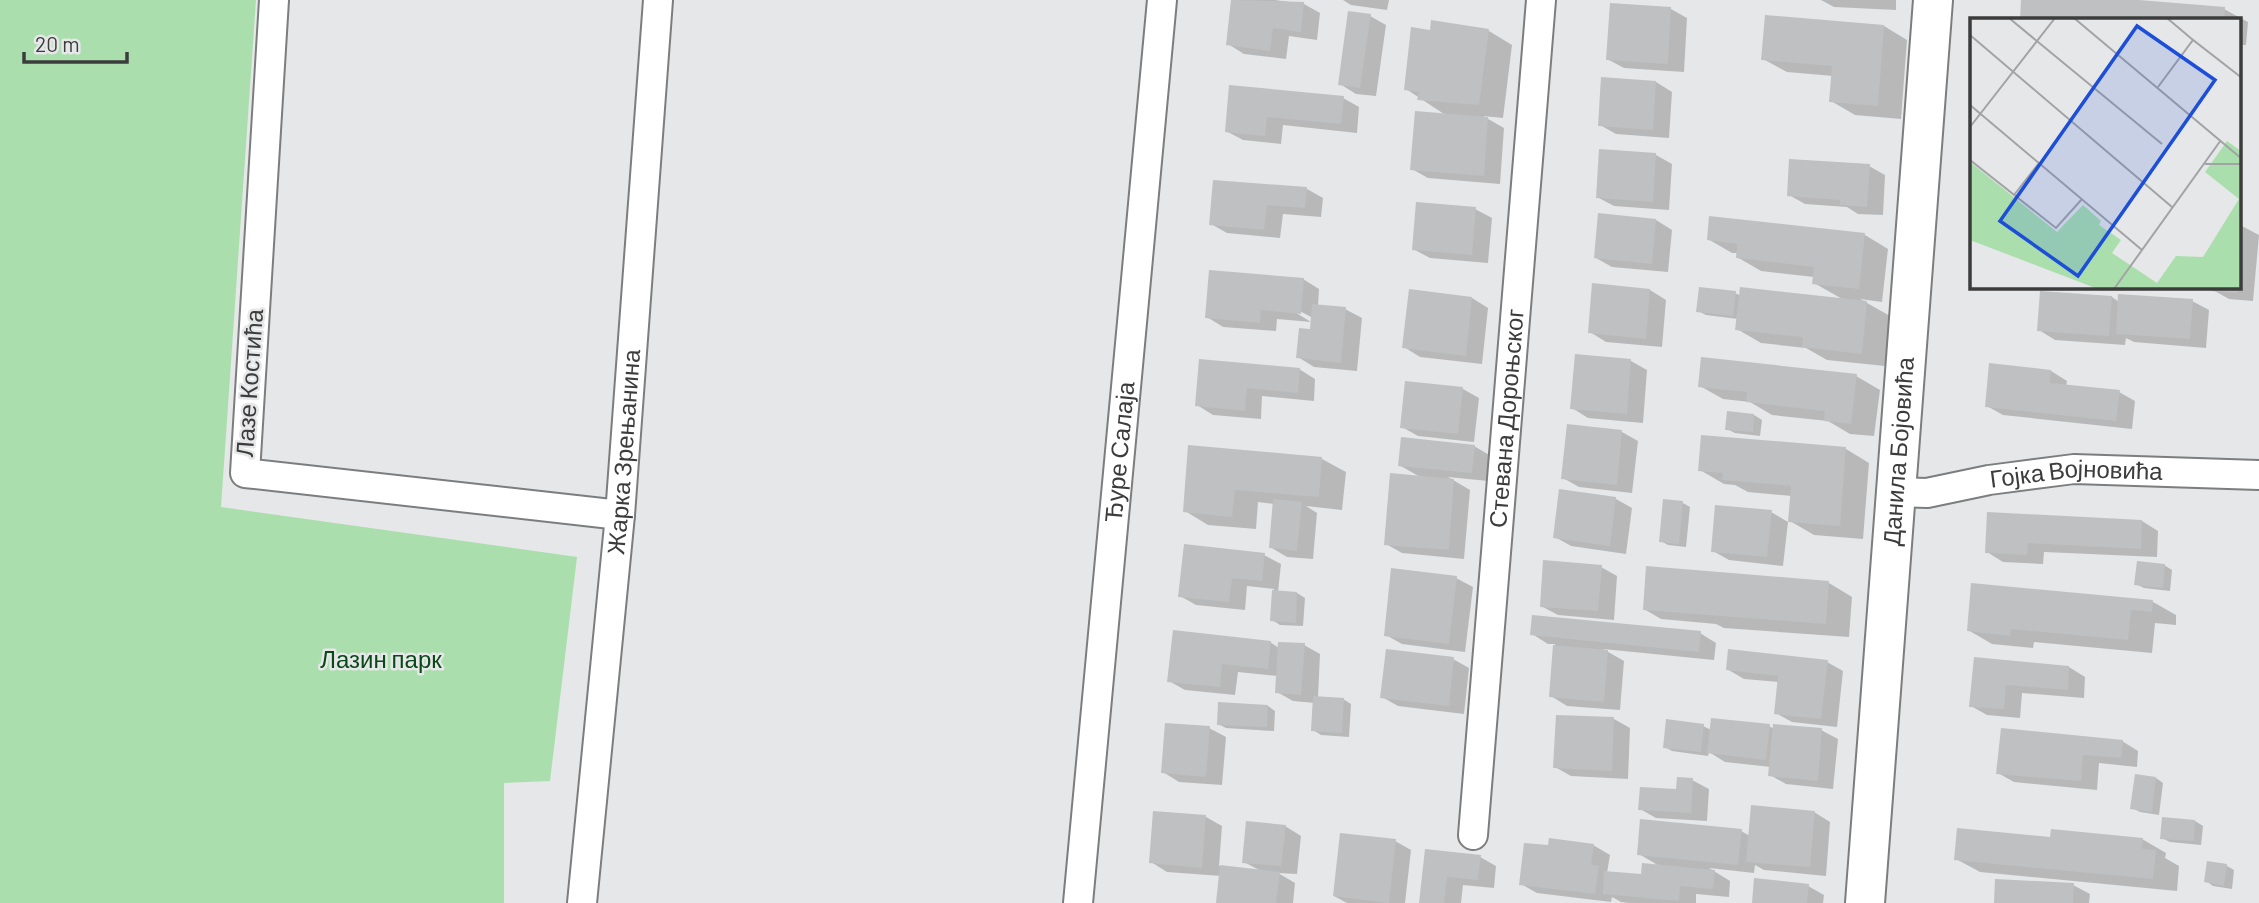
<svg xmlns="http://www.w3.org/2000/svg" width="2259" height="903" viewBox="0 0 2259 903" font-family="Barlow,sans-serif">
	<rect width="100%" height="100%" fill="#e6e7e8"/>
	<path fill="#aadead" d="M0 0H256L221 507 577 557 550 781 504 783V903H0Z"/>
	<g fill="#0003">
		<path d="M1233 0H1275L1304 4 1320 13 1317 40 1289 36 1286 59 1244 54 1228 44Z"/>
		<path d="M1343 0H1389L1387 10 1351 5Z"/>
		<path d="M1821 0H1896V10L1834 7Z"/>
		<path d="M2022 0H2118L2224 9 2248 22 2246 45H2240V19H2021Z"/>
		<path d="M1671 9 1687 18 1684 72 1624 68 1607 59Z"/>
		<path d="M1370 16 1386 25 1376 96 1356 94 1340 84Z"/>
		<path d="M1884 26 1907 40 1901 119 1855 115 1831 101 1833 76 1787 72 1763 59Z"/>
		<path d="M1489 31 1512 45 1503 118 1483 116 1504 128 1500 184 1428 178 1412 169 1447 116 1406 89Z"/>
		<path d="M1656 82 1672 92 1669 138 1616 134 1600 125Z"/>
		<path d="M1231 87 1343 98 1359 107 1357 133 1283 125 1281 144 1243 140 1226 131Z"/>
		<path d="M1656 155 1672 164 1669 210 1614 206 1597 197Z"/>
		<path d="M1869 166 1885 175 1883 215 1858 214 1847 207 1805 204 1789 195Z"/>
		<path d="M1307 189 1323 198 1321 217 1283 214 1280 238 1227 233 1211 224Z"/>
		<path d="M1475 209 1492 218 1488 263 1430 258 1413 249Z"/>
		<path d="M1656 220 1672 230 1668 272 1612 267 1596 258Z"/>
		<path d="M2240 225 2259 235 2253 301 2229 299 2213 290V287H2240Z"/>
		<path d="M1865 235 1888 249 1882 302 1860 299 1890 316 1885 366 1827 360 1806 348 1761 343 1737 329 1738 319 1706 315 1698 311 1735 293 1741 296 1844 300 1814 283V277L1761 271 1737 257 1738 253H1732L1708 239Z"/>
		<path d="M1303 279 1319 289 1318 306 1345 309 1362 318 1357 371 1314 367 1298 357 1312 331 1313 318 1294 308 1293 311 1311 322 1277 319 1276 331 1223 327 1207 317Z"/>
		<path d="M1650 290 1666 300 1662 347 1606 342 1590 332Z"/>
		<path d="M2112 297 2119 302 2192 301 2209 310 2206 348 2134 342 2126 338 2125 345 2055 340 2039 330Z"/>
		<path d="M1472 298 1488 308 1482 364 1420 357 1404 347Z"/>
		<path d="M1631 361 1647 370 1643 423 1588 418 1572 408Z"/>
		<path d="M1299 369 1315 379 1314 401 1262 396 1261 419 1213 415 1197 405Z"/>
		<path d="M2051 371 2067 381 2066 386 2119 392 2135 401 2132 429 2003 415 1987 406Z"/>
		<path d="M1856 376 1880 390 1874 436 1850 434 1828 421 1772 415 1750 402 1723 399 1700 386Z"/>
		<path d="M1463 389 1479 398 1474 442 1418 436 1402 427Z"/>
		<path d="M1754 415 1762 420 1760 436 1735 433 1727 429Z"/>
		<path d="M1622 432 1638 441 1632 493 1579 487 1563 478Z"/>
		<path d="M1474 446 1491 456 1488 481 1448 477 1470 490 1464 559 1402 553 1386 544 1422 478 1399 465Z"/>
		<path d="M1190 447 1322 459 1346 472 1342 510 1306 506 1317 513 1313 559 1287 557 1270 547 1275 504 1258 502 1256 529 1208 525 1185 511Z"/>
		<path d="M1846 449 1869 463 1863 539 1814 535 1790 521 1792 496 1748 492 1735 485 1724 484 1700 470Z"/>
		<path d="M1616 499 1632 508 1626 554 1571 546 1555 537Z"/>
		<path d="M1683 503 1690 507 1686 547 1668 545 1661 541Z"/>
		<path d="M1771 512 1788 522 1783 566 1729 560 1713 551Z"/>
		<path d="M1989 514 2142 521 2158 531 2157 557 2044 552 2043 564 2003 562 1987 552Z"/>
		<path d="M1264 555 1281 564 1278 592 1297 593 1305 598 1303 626 1280 625 1272 620 1274 589 1247 586 1245 610 1196 605 1180 596Z"/>
		<path d="M2164 565 2172 570 2170 591 2144 588 2136 584Z"/>
		<path d="M1601 567 1617 576 1614 620 1558 615 1541 606Z"/>
		<path d="M1456 578 1473 587 1465 652 1402 644 1386 635Z"/>
		<path d="M1829 583 1852 597 1849 637 1724 628 1716 624 1661 619 1644 609Z"/>
		<path d="M2153 602 2176 615V625L2155 623 2152 653 2034 642 2033 648 1992 644 1968 630Z"/>
		<path d="M1700 633 1716 643 1714 660 1603 649 1624 661 1620 710 1567 706 1551 696 1555 644H1548L1532 634Z"/>
		<path d="M1270 642 1279 648 1304 645 1320 654 1318 698 1343 699 1351 704 1349 737 1321 735 1313 730 1315 703 1293 701 1277 692 1278 676 1238 672 1235 695 1185 690 1169 681Z"/>
		<path d="M1453 659 1469 668 1464 714 1398 706 1382 697Z"/>
		<path d="M1975 659 2069 667 2085 677 2084 698 2022 693 2020 718 1987 715 1971 706Z"/>
		<path d="M1827 662 1843 671 1837 727 1792 722 1776 713 1779 682 1744 679 1727 669Z"/>
		<path d="M1268 706 1275 711 1274 731 1226 728 1218 724Z"/>
		<path d="M1614 719 1630 728 1628 779 1571 776 1555 767Z"/>
		<path d="M1703 726 1711 730 1769 726 1774 729 1821 730 1838 739 1833 789 1786 784 1770 775 1771 767 1725 762 1709 752 1708 756 1672 751 1665 747Z"/>
		<path d="M1209 728 1226 737 1222 785 1179 782 1163 772Z"/>
		<path d="M2122 741 2138 751 2137 767 2099 763 2097 790 2014 782 1998 773Z"/>
		<path d="M2156 778 2163 783 2159 815 2140 812 2132 808Z"/>
		<path d="M1692 780 1709 789 1707 821 1656 818 1640 809 1677 791Z"/>
		<path d="M1814 812 1830 822 1826 876 1764 870 1755 865 1754 873 1709 868 1730 881 1729 897 1696 894V903H1629L1621 902 1612 897 1611 902 1537 893 1521 884 1550 847 1593 845 1610 855 1607 873 1643 876 1661 867 1639 854 1741 831 1750 836Z"/>
		<path d="M1154 813 1206 817 1222 826 1219 866 1261 871 1244 862 1285 826 1301 836 1297 874 1278 873 1295 883 1293 903H1218L1221 876 1167 872 1151 862Z"/>
		<path d="M2163 819 2195 821 2203 826 2201 845 2170 842 2162 838Z"/>
		<path d="M2052 839H2142L2166 853 2165 858 2179 866 2177 891 1980 872 1956 859Z"/>
		<path d="M1395 841 1411 850 1405 903H1347L1334 896Z"/>
		<path d="M1426 851 1480 857 1496 866 1494 888 1463 885 1461 903H1421Z"/>
		<path d="M2227 866 2234 870 2232 889 2213 886 2206 881Z"/>
		<path d="M2073 885 2090 894 2089 903H1995Z"/>
		<path d="M1808 886 1824 895 1823 903H1754Z"/>
	</g>
	<g fill="#bfc0c1">
		<path d="M1231 0 1304 2 1301 32 1273 28 1270 51 1226 45Z"/>
		<path d="M2021 0H2139L2225 7 2224 19H2020Z"/>
		<path d="M1610 3 1671 7 1668 64 1606 60Z"/>
		<path d="M1348 11 1371 14 1360 88 1338 85Z"/>
		<path d="M1765 15 1884 25 1878 106 1829 102 1832 66 1761 60Z"/>
		<path d="M1431 20 1489 29 1479 105 1417 100 1419 92 1404 90 1411 27 1430 30Z"/>
		<path d="M1601 77 1656 81 1653 130 1598 126Z"/>
		<path d="M1229 85 1344 96 1341 124 1267 117 1265 136 1225 132Z"/>
		<path d="M1415 111 1488 117 1484 176 1410 170Z"/>
		<path d="M1599 149 1656 153 1653 202 1596 198Z"/>
		<path d="M1789 159 1870 164 1867 207 1840 205V200L1787 196Z"/>
		<path d="M1213 180 1307 187 1305 208 1267 205 1264 230 1209 225Z"/>
		<path d="M1416 202 1476 207 1472 255 1412 250Z"/>
		<path d="M1598 213 1656 219 1652 264 1594 258Z"/>
		<path d="M1709 216 1865 233 1859 289 1812 284 1814 267 1736 258 1737 244 1707 240Z"/>
		<path d="M1209 270 1304 278 1301 314 1261 310 1260 323 1205 318Z"/>
		<path d="M1592 283 1650 289 1646 339 1588 333Z"/>
		<path d="M1699 287 1736 291 1733 316 1696 312Z"/>
		<path d="M1740 287 1867 301 1862 354 1802 347 1803 337 1735 330Z"/>
		<path d="M2212 287H2238L2237 293 2211 291Z"/>
		<path d="M1409 289 1472 297 1466 356 1402 348Z"/>
		<path d="M2040 291 2112 296 2109 336 2037 331Z"/>
		<path d="M2118 294 2193 299 2190 339 2116 334Z"/>
		<path d="M1312 304 1346 307 1341 363 1296 358 1299 328 1310 329Z"/>
		<path d="M1575 354 1631 359 1627 414 1570 409Z"/>
		<path d="M1701 357 1857 374 1851 424 1824 421 1825 411 1746 402 1747 392 1698 387Z"/>
		<path d="M1199 359 1300 368 1298 393 1247 388 1245 411 1195 406Z"/>
		<path d="M1989 363 2051 370 2050 383 2120 390 2116 421 1985 407Z"/>
		<path d="M1405 381 1463 387 1458 434 1400 428Z"/>
		<path d="M1727 411 1754 414 1753 432 1725 430Z"/>
		<path d="M1567 424 1622 430 1617 485 1561 479Z"/>
		<path d="M1701 435 1846 447 1840 526 1788 522 1791 486 1722 480 1723 473 1698 471Z"/>
		<path d="M1401 437 1475 445 1472 473 1398 466Z"/>
		<path d="M1188 445 1322 457 1319 497 1235 490 1232 517 1183 512Z"/>
		<path d="M1390 473 1454 479 1449 550 1384 545Z"/>
		<path d="M1559 489 1616 497 1610 546 1553 538Z"/>
		<path d="M1273 499 1302 502 1297 551 1269 548Z"/>
		<path d="M1663 499 1683 501 1679 544 1659 542Z"/>
		<path d="M1715 505 1772 510 1767 557 1711 552Z"/>
		<path d="M1987 512 2142 520 2141 549 2028 543 2027 555 1985 553Z"/>
		<path d="M1184 544 1265 553 1262 581 1232 578 1229 602 1178 597Z"/>
		<path d="M1543 560 1602 565 1598 611 1540 607Z"/>
		<path d="M2137 561 2165 564 2163 588 2134 585Z"/>
		<path d="M1646 566 1829 581 1826 624 1643 610Z"/>
		<path d="M1391 568 1457 576 1449 644 1384 636Z"/>
		<path d="M1971 583 2153 600 2152 612 2131 610 2128 640 2011 629 2010 636 1967 631Z"/>
		<path d="M1272 590 1297 592 1296 623 1270 621Z"/>
		<path d="M1532 615 1701 631 1699 652 1530 635Z"/>
		<path d="M1173 630 1271 641 1268 669 1222 664 1220 687 1167 682Z"/>
		<path d="M1278 642 1305 643 1301 695 1275 693Z"/>
		<path d="M1553 645 1608 650 1604 702 1549 697Z"/>
		<path d="M1386 649 1454 657 1449 706 1380 698Z"/>
		<path d="M1728 649 1828 660 1821 719 1774 714 1778 676 1726 670Z"/>
		<path d="M1974 657 2069 666 2068 690 2006 685 2004 709 1969 707Z"/>
		<path d="M1313 696 1344 698 1342 733 1311 731Z"/>
		<path d="M1218 702 1268 705 1267 727 1217 725Z"/>
		<path d="M1556 715 1614 717 1612 771 1553 768Z"/>
		<path d="M1711 718 1770 724 1766 760 1707 753Z"/>
		<path d="M1666 719 1704 724 1701 752 1663 748Z"/>
		<path d="M1165 723 1210 726 1206 777 1161 773Z"/>
		<path d="M1773 724 1822 728 1818 781 1768 776Z"/>
		<path d="M2001 728 2123 740 2121 758 2083 755 2081 781 1996 774Z"/>
		<path d="M2135 774 2156 777 2152 812 2130 809Z"/>
		<path d="M1677 777 1693 778 1691 813 1638 810 1640 787 1676 789Z"/>
		<path d="M1751 805 1815 811 1810 867 1746 862Z"/>
		<path d="M1153 811 1206 815 1202 868 1149 863Z"/>
		<path d="M2162 817 2195 820 2194 841 2160 839Z"/>
		<path d="M1640 819 1742 829 1738 865 1637 855Z"/>
		<path d="M1246 821 1286 825 1281 866 1242 863Z"/>
		<path d="M1957 828 2050 837 2051 829 2143 838 2142 849 2156 850 2153 879 1954 860Z"/>
		<path d="M1340 833 1396 839 1389 903 1333 896Z"/>
		<path d="M1549 838 1594 844 1591 865 1599 866 1595 894 1519 885 1524 843 1548 845Z"/>
		<path d="M1425 849 1481 855 1478 880 1447 877 1444 903H1419Z"/>
		<path d="M2207 861 2227 864 2224 886 2204 882Z"/>
		<path d="M1642 863 1715 870 1713 889 1680 886 1679 901 1603 894 1604 871 1641 874Z"/>
		<path d="M1220 865 1280 872 1276 903H1216Z"/>
		<path d="M1754 878 1809 884 1807 903H1752Z"/>
		<path d="M1995 879 2074 883 2073 903H1994Z"/>
	</g>
	<g fill="none" stroke-linecap="round" stroke-linejoin="round">
		<g stroke="#7c7d7e" stroke-width="32">
			<g id="minor">
				<path d="M274 0 245 473 620 515"/>
				<path id="s1" d="M1896 492 1927 493 1989 480 2074 469 2259 475"/>
				<path id="s2" d="M1473 835 1541 0"/>
				<path id="s3" d="M582 903 620 515 658 0"/>
				<path id="s4" d="M1078 903 1162 0"/>
			</g>
		</g>
		<g stroke="#7c7d7e" stroke-width="42">
			<g id="primary">
				<path id="s5" d="M1865 903 1933 0"/>
			</g>
		</g>
		<use href="#minor" stroke="#fff" stroke-width="28"/>
		<use href="#primary" stroke="#fff" stroke-width="38"/>
	</g>
	<g text-anchor="middle" stroke-width="5" stroke-linejoin="round" paint-order="stroke">
		<g font-size="24" fill="#3c3c3d" stroke="#e6e7e8">
			<text transform="translate(250 383) rotate(-86)" y="8">Лазе Костића</text>
			<text dy="8" stroke="none"><textPath href="#s2" startOffset="418">Стевана Дороњског</textPath></text>
			<text dy="8" stroke="none"><textPath href="#s3" startOffset="453">Жарка Зрењанина</textPath></text>
			<text dy="8" stroke="none"><textPath href="#s4" startOffset="453">Ђуре Салаја</textPath></text>
			<text dy="8" stroke="none"><textPath href="#s5" startOffset="453">Данила Бојовића</textPath></text>
			<text dy="8" stroke="none"><textPath href="#s1" startOffset="182">Гојка Војновића</textPath></text>
		</g>
		<g font-size="24" fill="#094817" stroke="#e6e7e8">
			<text x="381" y="668">Лазин парк</text>
		</g>
	</g>
	<g transform="translate(1970 18)">
		<rect width="271" height="271" fill="#e6e7e8"/>
		<path d="M257 123 271 133V271H128L0 222V144L87 214 113 187 131 203 129 207 151 222 142 235 187 265 206 238 233 239 269 181 235 154Z" fill="#aadead"/>
		<path fill="none" stroke="#a2a3a4" stroke-width="2" d="M39 0 192 126M104 0 272 141M197 0 223 22M0 17 202 189M188 69 223 22 272 60M0 87 172 232M0 109 85 0M0 142 86 210 112 181M235 146H272M44 177 69 145M144 271 251 122"/>
		<path fill="#1d4ed8" fill-opacity="0.15" stroke="#1d4ed8" stroke-width="3.5" d="M167 8 245 62 108 258 30 203Z"/>
		<rect width="271" height="271" fill="none" stroke="#3c3c3d" stroke-width="3.5"/>
	</g>
	<path d="M24 52v10h103v-10" fill="none" stroke="#3c3c3d" stroke-width="3.5"/>
	<text x="35" y="52" font-size="21" fill="#3c3c3d" stroke="#e6e7e8" stroke-width="5" paint-order="stroke">20 m</text>
</svg>
